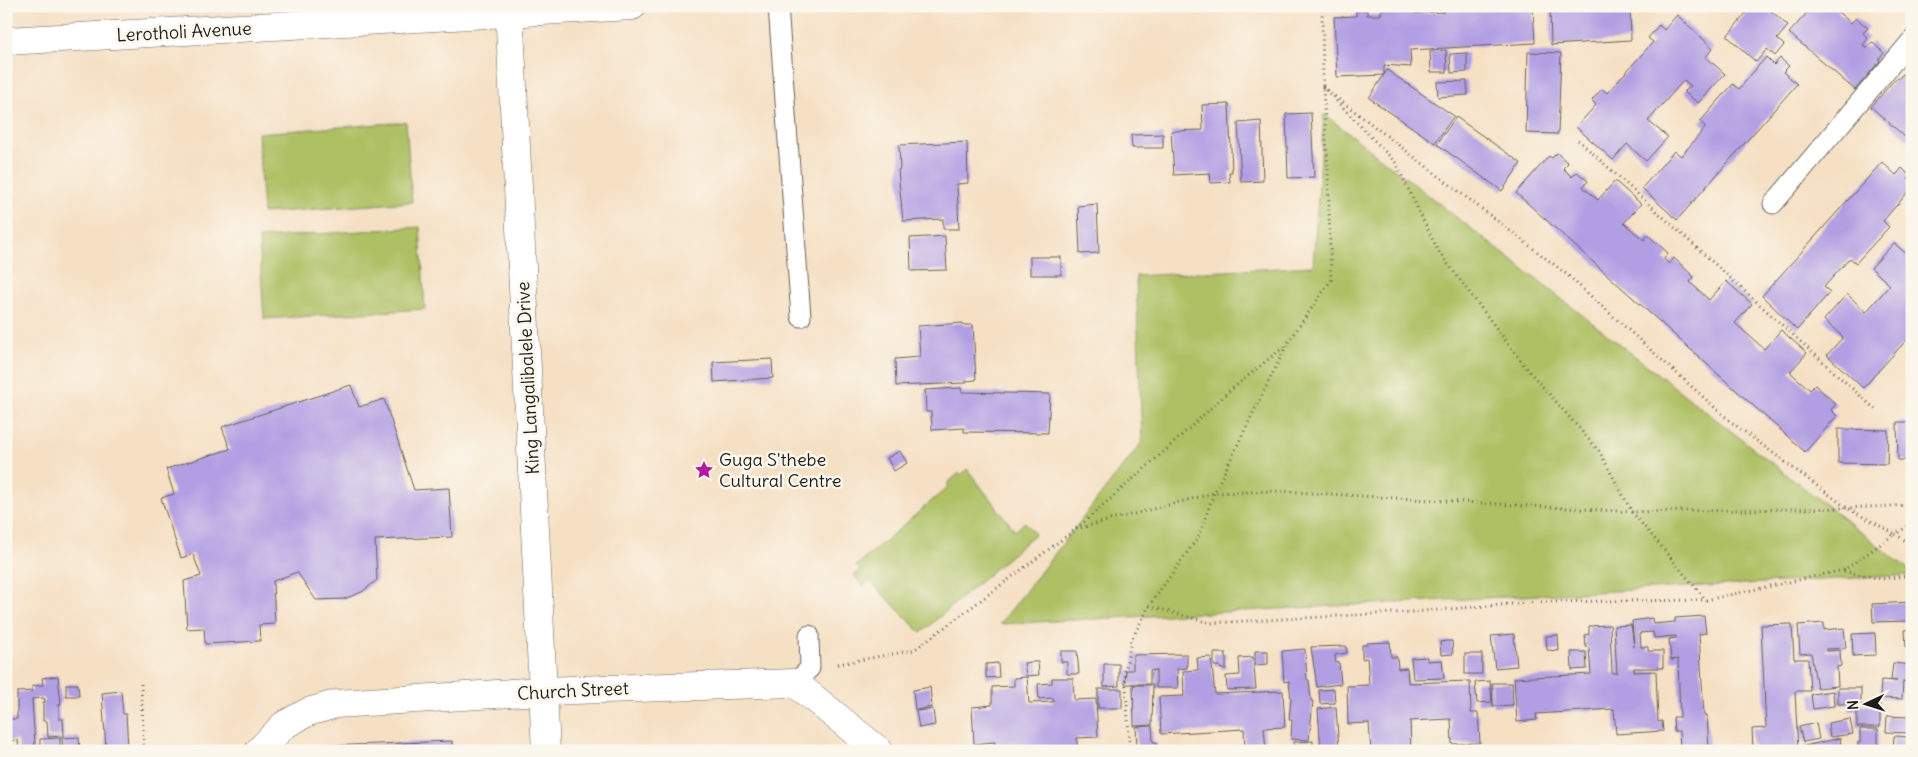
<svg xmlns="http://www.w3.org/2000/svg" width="1918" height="757" viewBox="0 0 1918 757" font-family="Delius,sans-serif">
	<rect width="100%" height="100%" fill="#fbf7ec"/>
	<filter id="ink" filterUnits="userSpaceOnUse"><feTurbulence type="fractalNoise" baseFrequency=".02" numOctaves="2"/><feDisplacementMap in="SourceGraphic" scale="10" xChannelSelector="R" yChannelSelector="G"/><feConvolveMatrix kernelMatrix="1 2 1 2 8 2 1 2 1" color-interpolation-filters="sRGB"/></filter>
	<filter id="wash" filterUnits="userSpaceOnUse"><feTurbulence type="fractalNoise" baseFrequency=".0096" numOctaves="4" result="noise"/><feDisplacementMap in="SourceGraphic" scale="20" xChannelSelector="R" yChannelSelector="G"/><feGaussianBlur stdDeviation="1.12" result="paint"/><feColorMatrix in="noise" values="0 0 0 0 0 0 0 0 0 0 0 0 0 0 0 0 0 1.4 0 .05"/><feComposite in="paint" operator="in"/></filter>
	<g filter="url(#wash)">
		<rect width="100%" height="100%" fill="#f5e0c4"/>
		<g fill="#adc064" stroke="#646e40">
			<path d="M1324 114 1912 572V575L1000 624 1142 442 1136 276 1313 266Z"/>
			<path d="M406 122 412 202 263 213 258 133Z"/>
			<path d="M420 227 425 309 264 319 259 238Z"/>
			<path d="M967 469 1015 531 1025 522 1035 534 921 633 870 581 863 586 854 575 860 570 856 566 949 486 947 484 959 473 961 475Z"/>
		</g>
		<g id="blocks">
			<g fill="#b19ee3">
				<path d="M1381 6H1414L1415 13 1444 12 1443 6H1508V8L1533 7 1535 43 1410 50 1411 67 1384 65V75L1337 77 1334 17 1356 16V11L1367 10V15H1381Z"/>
				<path d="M1630 6 1631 40 1551 45 1550 11Z"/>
				<path d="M1752 6H1766L1788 26 1777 39 1784 45 1775 56 1767 49 1756 62 1727 36Z"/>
				<path d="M1813 6H1844L1838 12 1851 23 1856 18 1868 28 1863 33 1868 38 1863 45 1867 48 1872 42 1884 53 1879 59 1880 61 1855 90 1789 33Z"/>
				<path d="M1677 15 1713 48 1706 57 1725 74 1698 103 1684 92 1691 86 1684 80 1648 121 1668 137 1646 161 1627 144 1613 160 1576 127 1596 105 1592 100 1602 89 1607 93 1653 42 1648 38 1659 25 1664 30Z"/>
				<path d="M1446 50 1447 72H1431L1430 51Z"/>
				<path d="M1528 52 1561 53 1558 134 1526 133Z"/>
				<path d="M1467 53V72L1451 73 1450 54Z"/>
				<path d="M1766 57 1774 65 1780 58 1789 66 1783 72 1797 84 1677 220 1642 188 1674 151 1681 156 1706 127 1700 122 1733 84 1739 89Z"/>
				<path d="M1387 70 1454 116 1435 143 1369 98Z"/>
				<path d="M1903 74 1912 82 1910 89 1912 90V143L1871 107 1896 78 1898 79Z"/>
				<path d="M1467 81 1468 95 1438 97 1437 82Z"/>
				<path d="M1229 104 1232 172H1229L1230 182 1211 183 1210 173 1174 175 1171 131 1203 130 1202 105Z"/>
				<path d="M1311 113 1314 177 1288 178 1286 114Z"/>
				<path d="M1456 117 1521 163 1502 191 1437 144Z"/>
				<path d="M1261 121 1263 181 1241 182 1238 123Z"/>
				<path d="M1163 134V148H1132L1131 135Z"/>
				<path d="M967 142 968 183 957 184 959 229H943V219L903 221 898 170 900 169 899 145Z"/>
				<path d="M1557 153 1568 163 1563 168 1572 177 1577 172 1588 181 1583 187 1598 200 1615 181 1641 204 1624 223 1644 240 1648 235 1668 253 1664 259 1669 264 1674 258 1694 277 1690 282 1709 300 1726 281 1752 304 1735 323 1764 349 1781 330 1807 353 1790 372 1810 390 1815 385 1836 404 1831 410 1837 416 1805 452 1516 193 1549 156 1552 158Z"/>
				<path d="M1882 162 1896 175 1902 168 1910 176 1908 178 1912 181V194L1909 191 1883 221 1889 227 1856 263 1850 258 1824 287 1830 292 1797 330 1762 296Z"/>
				<path d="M1097 204 1099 253 1080 254 1078 206Z"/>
				<path d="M945 236 947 270 911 271 910 238Z"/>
				<path d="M1894 243 1912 259V334L1863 388 1827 355 1843 337 1824 320 1847 294 1866 312 1890 285 1871 268Z"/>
				<rect x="1030" y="257" width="31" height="18"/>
				<path d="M963 323V325H973L976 380 966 381V383L896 386 895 359 920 357 918 326Z"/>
				<path d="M772 359 773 378 714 382 713 362Z"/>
				<path d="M351 385 359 407 384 399 414 490 449 488 452 537 375 540 377 580 362 592 344 599 316 600 297 572 273 581 275 624 259 625 260 641 205 644 204 628 187 629 184 581 201 576 193 554 181 558 161 498 174 494 166 469 230 449 222 427Z"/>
				<path d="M961 388 962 392 1050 394 1048 433 964 432V428L932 430 931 412H926L925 390Z"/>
				<path d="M1909 414H1912V460H1898L1897 422H1909Z"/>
				<path d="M1838 429 1888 430 1887 464 1838 463Z"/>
				<path d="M900 451 907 463 894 471 887 458Z"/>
				<path d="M1912 602V621L1873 622 1872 604Z"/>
				<path d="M1704 616 1706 633 1699 634 1704 715H1707L1709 750 1687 751V748H1680L1679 731H1674L1673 717H1680L1678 659 1671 660 1669 639 1676 638V636L1654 638 1653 632 1640 633 1641 647H1648V651H1663V668H1634V672L1656 671 1658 722 1662 721 1663 731 1616 734 1614 709 1536 714 1537 720 1517 722 1514 678 1591 674 1589 648 1586 647 1585 635 1589 634V626L1610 625 1612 673H1617L1614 626 1631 625 1634 647 1632 621 1652 618 1653 624 1675 622V618Z"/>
				<path d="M1824 623V630L1844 628 1846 648 1826 649V651L1840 650 1841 666 1837 667 1838 686 1817 688 1811 653 1800 654 1798 625Z"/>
				<path d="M1792 624 1794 659H1808L1810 691H1795L1798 751H1753L1752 729 1766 728 1761 625Z"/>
				<path d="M1912 629V647H1906L1905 630Z"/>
				<path d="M1875 633 1876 655 1853 656 1852 634Z"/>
				<path d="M1514 634 1517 666 1495 668 1491 636Z"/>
				<path d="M1558 635 1559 651 1547 650 1546 636Z"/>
				<path d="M1447 641H1452L1453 654 1441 655 1440 642Z"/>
				<path d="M1390 642 1391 657H1397L1398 669 1407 668 1408 683 1470 681 1471 713H1478L1480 743 1452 744 1451 719 1410 721 1411 751H1371L1369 723 1348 724 1347 686 1369 685 1367 658 1362 659V645H1367V643Z"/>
				<path d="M1346 646 1347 653 1335 655 1336 663H1339L1341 684 1317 687 1311 647Z"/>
				<path d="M1305 649 1307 680H1309L1311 701H1313L1309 740 1291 739 1292 720H1289L1291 700 1289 681 1284 682 1282 651Z"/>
				<path d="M1061 651H1077L1079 674H1067V662H1061Z"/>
				<path d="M1255 651H1268V664L1255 665Z"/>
				<path d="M1571 652H1586L1587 669 1572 670Z"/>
				<path d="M1214 653H1226V669H1221L1220 666H1214Z"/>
				<path d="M1187 654V668L1177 669 1178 688H1156V670L1150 671V684H1125L1126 670H1133V655Z"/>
				<rect x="1465" y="654" width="17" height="20"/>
				<path d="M1211 657 1215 694 1283 691 1285 727 1264 728 1266 751H1245L1244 729 1161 734 1159 697 1184 696 1183 671 1198 670 1197 658Z"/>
				<path d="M1253 657 1256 689 1227 690 1226 676 1240 675 1239 658Z"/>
				<path d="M1427 657V661L1442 660 1444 678 1413 679 1411 658Z"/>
				<path d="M1031 662H1038L1039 675 1026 676 1024 663Z"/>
				<path d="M998 663 999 677 986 678V664Z"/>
				<path d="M1893 663 1912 665V682L1903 681 1902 699 1880 698 1881 680 1897 681 1891 680Z"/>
				<path d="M1104 664H1119V686L1104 687Z"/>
				<path d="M58 676 61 704H59V719H63L64 736 48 737 47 721H43V702H45L44 698 32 699 35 745H33L34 751H19L18 740 6 741V719H17V692L32 691V686L43 685 42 678Z"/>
				<path d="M1027 677 1029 703 1053 702V698L1039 699 1038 684 1052 683V678H1073L1074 700 1096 699 1098 737 1077 738V751H995V742L974 744 972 707 992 705V687L1014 686V678Z"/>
				<path d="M1490 681 1492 702 1477 703 1475 682Z"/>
				<path d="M1492 683H1512L1513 705 1493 706Z"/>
				<path d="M66 684H78L79 696H66Z"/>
				<path d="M1133 685H1153L1152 725 1134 726Z"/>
				<path d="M930 687 932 707 915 710 913 690Z"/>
				<path d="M1838 688H1861V705H1880V727H1857V711H1849V704H1838Z"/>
				<rect x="1098" y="689" width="24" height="19"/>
				<path d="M1334 689 1335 703 1320 704 1319 690Z"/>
				<path d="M121 691 123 714H126L128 747 106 748 102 693Z"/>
				<path d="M1833 691 1834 706 1813 709 1811 694Z"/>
				<path d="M1336 707 1339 751H1321L1318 709Z"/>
				<path d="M933 709 935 725 919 728 916 711Z"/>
				<path d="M1887 716 1909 717 1908 733 1886 732Z"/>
				<path d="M1850 719 1853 734 1830 737 1828 723Z"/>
				<path d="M1816 723 1819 739 1803 742 1799 727Z"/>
				<path d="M1152 726 1153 742H1157L1156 751H1139V748H1137L1136 727Z"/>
				<path d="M1860 729H1878V751H1858V742L1860 743Z"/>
				<path d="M1894 736 1912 737V751L1893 750Z"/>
				<path d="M79 737 80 751H63L62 738Z"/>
				<path d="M60 738V751H40V739Z"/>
				<path d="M1840 738 1842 751H1806L1805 746Z"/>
				<path d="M452 741V751H303V747Z"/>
				<path d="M1313 741V751H1294V742Z"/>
			</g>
		</g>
	</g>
	<g filter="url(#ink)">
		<use href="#blocks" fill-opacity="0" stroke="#686157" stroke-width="1"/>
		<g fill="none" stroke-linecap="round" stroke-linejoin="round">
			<g stroke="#686157" stroke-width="21">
				<g id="lane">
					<path d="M778 6 801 317"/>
					<path d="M1773 204 1912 40"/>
					<path d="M795 683 810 668 809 635"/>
				</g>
			</g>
			<g stroke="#686157" stroke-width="29">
				<g id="street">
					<path d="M6 41 632 6"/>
					<path d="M259 751 284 725 308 712 336 704 543 691 795 683 879 751"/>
				</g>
			</g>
			<g stroke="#686157" stroke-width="29">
				<path id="secondary" d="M509 6 546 751"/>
			</g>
			<g stroke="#686157" stroke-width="3" stroke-dasharray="1 4" stroke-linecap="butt">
				<path d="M1323 87 1565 273 1730 421 1847 508 1895 534 1844 570 1706 600 1632 512 1599 451 1528 370 1438 251 1396 163Z"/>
				<path d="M1578 140 1876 410"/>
				<path d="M1912 524 1895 534 1912 545"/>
				<path d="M1076 529 1214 493 1279 491 1632 512 1847 508 1912 505"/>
				<path d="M1844 571 1881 579 1912 575"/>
				<path d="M1149 606 1210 623 1412 612 1537 602 1705 600"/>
				<path d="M838 664 914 650 1076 529 1167 449 1227 393 1286 345"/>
				<path d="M141 684 144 751"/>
				<path d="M1130 751 1125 672 1131 641 1149 606 1199 536 1214 493 1287 344 1331 280 1328 171 1323 87 1322 6"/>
			</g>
			<use href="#lane" stroke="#fff" stroke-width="19"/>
			<use href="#street" stroke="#fff" stroke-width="28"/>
			<use href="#secondary" stroke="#fff" stroke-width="28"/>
		</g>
	</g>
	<defs>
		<g id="sight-bare" transform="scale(1.5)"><path d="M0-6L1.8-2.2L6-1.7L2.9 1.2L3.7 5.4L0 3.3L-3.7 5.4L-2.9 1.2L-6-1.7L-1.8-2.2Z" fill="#b5179e" stroke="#fbf7ec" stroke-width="2.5" paint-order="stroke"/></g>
	</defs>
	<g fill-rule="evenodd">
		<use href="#sight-bare" x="704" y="470"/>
	</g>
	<g text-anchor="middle" stroke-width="5" stroke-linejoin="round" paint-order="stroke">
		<g font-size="18" fill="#1c1c1c" stroke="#fbf7ec">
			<text transform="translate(184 32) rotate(-3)" y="6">Lerotholi Avenue</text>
			<text transform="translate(528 378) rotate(-93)" y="6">King Langalibalele Drive</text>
			<text transform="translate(573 691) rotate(-3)" y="6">Church Street</text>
		</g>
		<g font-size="18" fill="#1c1c1c" stroke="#fbf7ec" text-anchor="start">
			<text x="719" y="466">Guga S'thebe<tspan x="719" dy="21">Cultural Centre</tspan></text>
		</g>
	</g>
	<rect width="1918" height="757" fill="none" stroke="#fbf7ec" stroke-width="25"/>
	<g transform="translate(1866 704) rotate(266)" stroke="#fbf7ec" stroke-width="4" paint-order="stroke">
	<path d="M0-4L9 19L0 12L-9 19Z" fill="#1c1c1c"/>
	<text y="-8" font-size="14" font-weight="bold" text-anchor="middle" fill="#1c1c1c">N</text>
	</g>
</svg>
